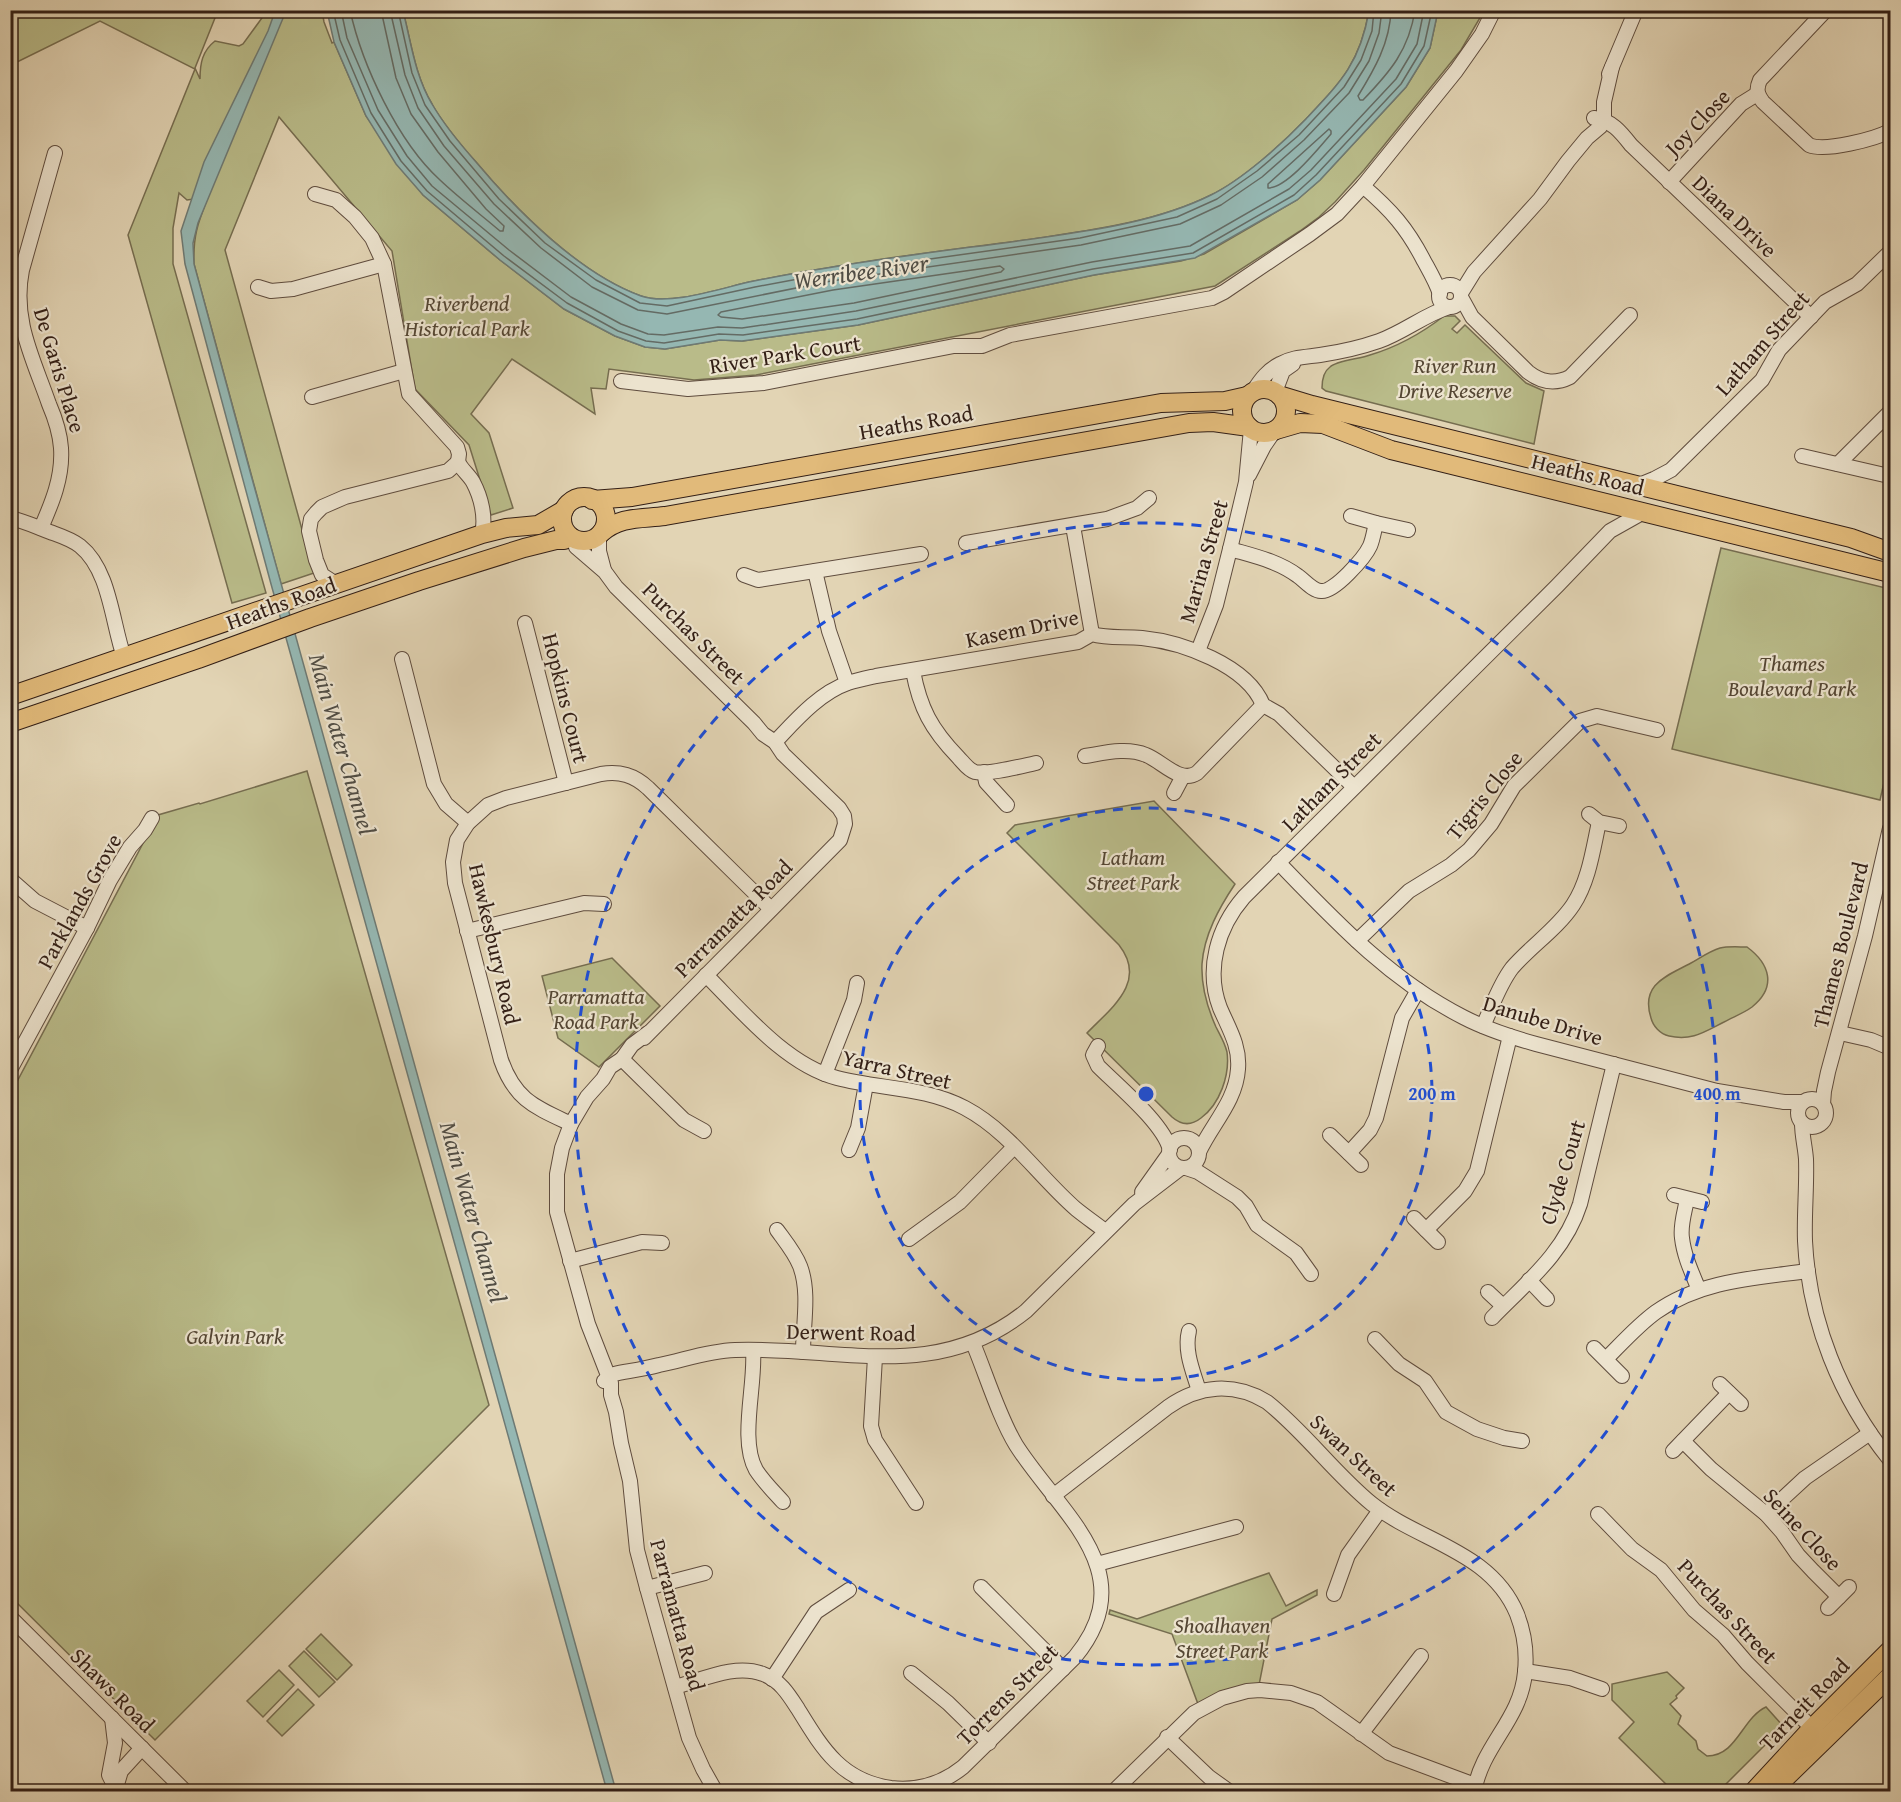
<svg xmlns="http://www.w3.org/2000/svg" width="1901" height="1802" viewBox="0 0 1901 1802" font-family="'Gentium Book Plus',serif">
	<rect width="100%" height="100%" fill="#e2d4b4"/>
	<filter id="stains"><feTurbulence type="fractalNoise" baseFrequency=".00333" numOctaves="4"/><feColorMatrix values="0 0 0 0 .2 0 0 0 0 .09 0 0 0 0 .02 0 0 0 .5 -.17"/></filter>
	<radialGradient id="worn" r=".72"><stop offset=".6" stop-color="#630" stop-opacity="0"/><stop offset="1" stop-color="#630" stop-opacity=".3"/></radialGradient>
	<g fill="#b9bb89" stroke="#766d50" stroke-width="1.5">
		<path d="M11 11H224L215 18 195 68 200 79C200 64 202 51 215 41L239 46 243 44 267 11H322L324 22 332 43 334 42 366 116 423 195 500 260 564 309 615 336 645 347 665 349 720 340 743 341 858 325 1094 275 1181 261 1204 254 1297 200 1320 180 1406 87 1430 48 1438 11H1484L1461 50 1364 170 1335 202 1319 217 1300 231 1215 286 756 375 694 380 609 369 606 389 591 388 595 414 512 359 471 414 489 433 513 508 491 515 469 445 415 389 392 251 279 117 225 250 314 573 281 584 194 264C193 235 198 223 208 197L187 200 179 193 173 228V264L266 593 232 603 128 235 195 69 100 21 11 65Z"/>
		<path d="M403 11H1369C1360 63 1341 82 1306 119 1282 144 1242 180 1211 195 1157 222 1092 230 1033 239 964 248 895 256 827 268 801 272 774 277 749 282 719 289 669 306 641 296 580 274 517 211 476 162 460 144 444 125 432 104 415 76 411 42 403 11Z"/>
		<path d="M1444 316H1455L1460 321 1452 329 1457 333 1465 325 1526 383 1544 391 1534 444 1326 391 1322 388C1322 381 1323 372 1330 367 1337 360 1360 359 1370 355 1397 347 1422 333 1444 316Z"/>
		<path d="M1721 548 1890 589V756L1880 800 1672 749Z"/>
		<path d="M307 771 489 1405 155 1740 11 1597 10 1095 158 815 199 803 200 804Z"/>
		<path d="M1154 801 1235 884C1219 908 1204 935 1202 964 1201 986 1207 1007 1216 1027 1220 1035 1225 1043 1227 1052 1230 1075 1220 1104 1201 1118 1191 1126 1181 1125 1172 1117L1087 1033C1111 1008 1148 982 1119 945L1007 833 1015 825Z"/>
		<path d="M1747 947C1770 964 1777 987 1752 1007 1744 1013 1733 1017 1724 1022 1704 1032 1692 1041 1669 1036 1660 1034 1653 1026 1651 1018 1640 984 1667 976 1691 963 1700 958 1710 951 1720 948 1728 946 1739 947 1747 947Z"/>
		<path d="M612 958 660 1006 599 1067 558 1038 542 976Z"/>
		<path d="M1269 1573 1286 1606 1317 1590V1595L1272 1619 1259 1685 1198 1704 1172 1634 1109 1614 1110 1610 1137 1619Z"/>
		<path d="M321 1634 352 1665 337 1680 306 1649Z"/>
		<path d="M304 1651 335 1682 319 1697 289 1666Z"/>
		<path d="M279 1670 294 1685 263 1717 247 1701Z"/>
		<path d="M1667 1672 1684 1688 1676 1696 1677 1698 1670 1704 1681 1716 1678 1724 1696 1741 1698 1749 1707 1756C1737 1756 1742 1718 1766 1707L1783 1726V1730L1776 1734 1719 1791H1673L1619 1738 1634 1722 1612 1700V1684Z"/>
		<path d="M298 1689 314 1705 282 1736 267 1721Z"/>
	</g>
	<g fill="#95b7b2" stroke="#6e7a74" stroke-width="1.5">
		<path d="M278 11H286L198 223 193 243 194 264 251 475 616 1791H607L271 584 185 264 181 231 204 162 268 31 273 17Z"/>
		<path d="M327 11H403C411 42 415 76 432 104 444 125 460 144 476 162 517 211 580 274 641 296 669 306 719 289 749 282 774 277 801 272 827 268 897 256 968 248 1039 238 1096 230 1159 221 1211 195 1242 180 1282 144 1306 119 1341 82 1360 63 1369 11H1438L1430 48 1406 87 1320 180 1297 200 1195 258 1094 275 858 325 742 341 720 340 665 349 645 347 615 336 564 309 500 260 423 195 396 164 366 116 334 42Z"/>
	</g>
	<g fill="none" stroke-linecap="round" stroke-linejoin="round">
		<g stroke="#646b64" stroke-width="1.5">
			<path d="M333 10 340 40 371 113 401 161 427 191 504 256 567 303 618 331 646 341 664 343 719 334 743 335 857 319 1093 269 1193 253 1294 195 1316 175 1401 84 1424 46 1432 10"/>
			<path d="M341 10 347 38 378 110 407 156 432 186 509 250 571 297 621 324 648 334 664 335 718 327 742 328 777 323 856 311 1092 262 1190 246 1289 189 1311 170 1396 79 1417 44 1424 10"/>
			<path d="M350 10C362 65 398 142 440 180 459 198 480 214 500 231H503L504 226 486 209 438 152 411 114 396 78 381 10"/>
			<path d="M390 10 405 75 418 108 444 146 494 204 541 248 592 287 638 310 667 314 831 281 1081 245 1180 224 1221 205 1262 177 1304 140 1349 93 1369 61 1379 33 1382 10"/>
			<path d="M398 10 412 73 425 105 450 141 499 199 545 243 596 280 640 303 667 306 755 287 830 273 1080 238 1177 217 1217 199 1257 171 1299 135 1344 87 1361 60 1372 31 1374 10"/>
			<path d="M1391 10C1390 43 1374 70 1358 96L1360 100H1363C1390 72 1409 50 1415 10"/>
			<path d="M1329 129 1331 131V134C1318 149 1287 188 1268 188V184Z"/>
			<path d="M1000 266 1004 269 1001 272 854 303 742 319 721 317 718 315 721 312 833 290Z"/>
		</g>
		<g stroke="#5f4c3e" stroke-width="16">
			<g id="minor">
				<path d="M1826 10 1760 80C1756 89 1757 94 1763 102L1809 145C1825 152 1875 139 1890 131"/>
				<path d="M1609 74 1636 10"/>
				<path d="M1594 118C1612 121 1620 131 1631 145L1811 317"/>
				<path d="M1669 182 1741 104 1757 94"/>
				<path d="M1363 186C1391 210 1407 228 1424 261 1430 272 1436 282 1440 294"/>
				<path d="M315 194 336 200 355 217 372 238 384 264 409 394 457 447 459 454 458 462"/>
				<circle cx="1450" cy="296" r="11"/>
				<path d="M258 287 271 291 293 289 384 264"/>
				<path d="M1461 293 1474 272 1540 199 1568 161 1587 138 1600 127 1604 120V102L1612 67"/>
				<path d="M1461 297 1472 317 1528 372C1541 382 1554 385 1570 377L1630 315"/>
				<path d="M621 381 688 389 764 383 954 346H982L1010 335 1212 298 1224 292 1310 234 1337 214 1363 186 1456 71 1482 34 1494 10"/>
				<path d="M1254 390C1261 379 1268 370 1280 364 1292 357 1306 357 1320 355 1340 352 1359 348 1379 341 1404 332 1424 315 1449 307"/>
				<path d="M1275 392 1283 371 1293 364"/>
				<path d="M312 397 404 371"/>
				<path d="M1802 456 1889 476"/>
				<path d="M458 462C462 470 469 475 473 482 481 497 486 517 482 534"/>
				<path d="M1838 464 1890 412"/>
				<path d="M1249 475 1264 446 1275 430"/>
				<path d="M1637 486 1654 479 1671 470 1762 380 1779 350 1825 302 1857 284 1890 252"/>
				<path d="M1351 516 1376 523 1408 530"/>
				<path d="M10 518C24 521 37 527 50 532 61 536 71 539 80 546 110 570 112 623 124 657"/>
				<path d="M1073 526 1092 634"/>
				<path d="M41 528C52 503 63 477 61 448 60 433 55 418 49 404 33 358 12 320 22 270L55 153"/>
				<path d="M599 535V551L604 570"/>
				<path d="M574 539 576 547 605 572 616 587 754 723 763 734 775 742 783 754 839 808 844 816 845 824 840 840 644 1038"/>
				<path d="M966 543 1107 519 1137 508 1149 498"/>
				<path d="M1230 549C1254 556 1278 561 1298 576 1305 581 1313 591 1321 591 1334 593 1365 557 1370 546 1373 539 1374 531 1376 523"/>
				<path d="M815 571 829 631 847 683"/>
				<path d="M744 575 758 580 921 554"/>
				<path d="M336 584 322 575 316 560 309 531 311 519 316 513 322 507 345 497 448 471 458 462"/>
				<path d="M525 623 566 783"/>
				<path d="M1198 651 1216 605 1230 549 1246 482 1251 429"/>
				<path d="M402 659 434 784 446 804 468 823"/>
				<path d="M913 671C920 708 931 729 958 757 963 762 968 770 975 772 987 775 1022 766 1036 763"/>
				<path d="M775 742C795 721 819 693 848 683 857 680 867 678 876 676L1078 642 1092 634C1108 639 1125 636 1142 638 1182 642 1247 665 1263 705L1279 714 1354 787"/>
				<path d="M1085 756C1104 753 1127 747 1146 755 1162 761 1180 784 1197 773L1263 705"/>
				<path d="M984 772 986 782 1007 805"/>
				<path d="M1174 793 1183 776"/>
				<path d="M1589 814 1599 822 1619 826"/>
				<path d="M1278 862C1335 921 1390 980 1463 1017 1486 1029 1511 1037 1536 1044L1717 1091 1784 1102H1803"/>
				<path d="M10 879 35 901 87 928"/>
				<path d="M467 931 584 903 604 904"/>
				<path d="M1357 941 1409 891 1451 865 1469 850 1491 824 1514 786 1580 721 1597 716 1657 730"/>
				<path d="M706 975C742 1011 786 1065 837 1078 879 1089 926 1087 965 1108 1010 1132 1039 1177 1076 1209 1086 1217 1096 1224 1105 1231"/>
				<path d="M1483 1026C1492 1007 1499 985 1512 968 1531 946 1557 929 1573 905 1589 881 1593 849 1599 822"/>
				<path d="M648 1033 632 1045 622 1059 610 1067 603 1079 587 1097 571 1124 562 1148 557 1174V1212L588 1324 611 1383V1395L616 1412 621 1443 630 1481 637 1550 647 1588 689 1738 703 1769 716 1792"/>
				<path d="M1840 1033 1871 1040 1890 1048"/>
				<path d="M1098 1046 1093 1055 1098 1066C1118 1086 1164 1124 1170 1150"/>
				<path d="M622 1059 684 1120 704 1131"/>
				<path d="M10 1070 87 928 110 880 130 847 145 830 152 818"/>
				<path d="M825 1074 854 1000 857 983"/>
				<circle cx="1812" cy="1113" r="14"/>
				<path d="M1823 1104 1824 1091 1828 1072 1865 936 1890 828"/>
				<path d="M1802 1123C1802 1136 1805 1146 1806 1159 1807 1186 1804 1214 1805 1241 1809 1321 1840 1398 1890 1460"/>
				<path d="M571 1124C535 1107 515 1100 501 1060L455 883 453 862 457 840 468 823 488 805 506 798 601 774C620 771 634 775 648 788L771 909"/>
				<path d="M1330 1135 1361 1165"/>
				<circle cx="1184" cy="1153" r="15"/>
				<path d="M849 1150 858 1128 866 1084"/>
				<path d="M1199 1152C1212 1124 1236 1101 1238 1069 1240 1046 1229 1029 1220 1008 1205 969 1218 927 1244 897L1557 586 1610 531 1642 513"/>
				<path d="M1349 1153 1370 1130 1376 1118 1402 1018 1418 990"/>
				<path d="M1186 1168 1198 1172 1237 1197 1246 1206 1257 1225 1296 1253 1311 1274"/>
				<path d="M1142 1192 1169 1154"/>
				<path d="M1674 1195 1702 1202"/>
				<path d="M1687 1199C1685 1211 1680 1225 1682 1238 1684 1256 1692 1273 1699 1290"/>
				<path d="M1414 1218 1438 1242"/>
				<path d="M777 1230C785 1241 795 1253 800 1266 810 1292 803 1325 803 1352"/>
				<path d="M1426 1230 1465 1191 1477 1171 1510 1036"/>
				<path d="M909 1239 960 1202 1014 1147"/>
				<path d="M570 1261 642 1242 662 1243"/>
				<path d="M1529 1280 1547 1299"/>
				<path d="M1488 1292 1503 1306"/>
				<path d="M1492 1318C1526 1283 1565 1252 1580 1204L1614 1064"/>
				<path d="M1189 1331C1184 1351 1193 1371 1199 1391"/>
				<path d="M1375 1339 1399 1364 1425 1381 1446 1412 1477 1429 1504 1438 1522 1441"/>
				<path d="M1594 1348 1622 1376"/>
				<path d="M753 1350C756 1384 739 1440 756 1470 763 1481 774 1492 783 1502"/>
				<path d="M875 1357 871 1426 875 1440 916 1503"/>
				<path d="M1606 1359C1622 1343 1638 1325 1656 1312 1701 1280 1756 1278 1808 1271"/>
				<path d="M604 1381 614 1374C629 1371 644 1369 659 1365 684 1360 708 1351 735 1350 839 1346 935 1384 1026 1311L1134 1204 1181 1168"/>
				<path d="M1720 1384 1741 1404"/>
				<path d="M1683 1441 1711 1469 1766 1514 1782 1532 1798 1555 1813 1571 1839 1597"/>
				<path d="M1673 1451 1729 1393"/>
				<path d="M1053 1496 1168 1407C1199 1385 1234 1382 1267 1402 1305 1432 1334 1473 1372 1504 1420 1542 1491 1551 1517 1614 1524 1632 1527 1652 1525 1672 1521 1720 1482 1745 1474 1792"/>
				<path d="M1598 1514 1632 1549 1661 1570 1694 1610 1723 1635 1747 1663 1818 1734"/>
				<path d="M1766 1514 1805 1478 1870 1433"/>
				<path d="M1097 1564 1236 1527"/>
				<path d="M981 1587 1063 1669"/>
				<path d="M647 1588 705 1573"/>
				<path d="M1334 1594 1348 1555 1380 1510"/>
				<path d="M1828 1608 1849 1587"/>
				<path d="M10 1617 186 1792"/>
				<path d="M1525 1671 1570 1678 1602 1689"/>
				<path d="M911 1673 948 1703 989 1743"/>
				<path d="M772 1679 816 1612 849 1590"/>
				<path d="M675 1687C702 1680 735 1663 763 1674 780 1680 789 1695 798 1709 822 1748 841 1781 891 1788 918 1791 942 1784 963 1767L1075 1657C1145 1572 1059 1513 1016 1445 999 1417 986 1374 973 1343"/>
				<path d="M112 1718 115 1743 109 1775 115 1787"/>
				<path d="M1361 1734 1421 1656"/>
				<path d="M1167 1737 1209 1777 1230 1792"/>
				<path d="M115 1791 121 1771 142 1748"/>
				<path d="M1113 1792 1194 1713 1222 1698 1247 1691 1260 1690 1291 1693 1317 1702 1389 1753 1475 1785"/>
			</g>
		</g>
		<g stroke="#331f16" stroke-width="20">
			<g id="major">
				<circle cx="1264" cy="411" r="22"/>
				<path d="M1279 395 1312 405 1851 538 1890 552"/>
				<path d="M1276 430 1300 423 1323 424 1391 450 1890 573"/>
				<circle cx="584" cy="519" r="22"/>
				<path d="M592 500 632 497 1161 403 1225 401 1247 396"/>
				<path d="M601 533C620 516 641 519 665 516L1189 423 1213 422 1249 427"/>
				<path d="M10 696 482 534 506 528 538 525 564 510"/>
				<path d="M10 723 198 659 310 618 419 581 524 548 556 540H564L571 537"/>
				<path d="M1753 1792 1812 1728 1890 1650"/>
				<path d="M1771 1792 1890 1676"/>
			</g>
		</g>
		<use href="#minor" stroke="#ece3ce" stroke-width="14"/>
		<use href="#major" stroke="#e1ba7a" stroke-width="18"/>
	</g>
	<g fill="none" stroke="#1d4ed8" stroke-width="3" stroke-dasharray="10 8">
		<circle cx="1146" cy="1094" r="286"/>
		<circle cx="1146" cy="1094" r="571"/>
	</g>
	<g text-anchor="middle" stroke-width="4.5" stroke-linejoin="round" paint-order="stroke">
		<g font-size="22" fill="#331f16" stroke="#ece3ce">
			<text transform="translate(1697 122) rotate(-46)" y="8">Joy Close</text>
			<text transform="translate(1735 216) rotate(44)" y="8">Diana Drive</text>
			<text transform="translate(1762 343) rotate(-49)" y="8">Latham Street</text>
			<text transform="translate(785 354) rotate(-9)" y="8">River Park Court</text>
			<text transform="translate(60 370) rotate(73)" y="8">De Garis Place</text>
			<text transform="translate(916 422) rotate(-10)" y="8">Heaths Road</text>
			<text transform="translate(1588 474) rotate(14)" y="8">Heaths Road</text>
			<text transform="translate(1203 561) rotate(-74)" y="8">Marina Street</text>
			<text transform="translate(281 603) rotate(-20)" y="8">Heaths Road</text>
			<text transform="translate(1022 628) rotate(-12)" y="8">Kasem Drive</text>
			<text transform="translate(694 633) rotate(45)" y="8">Purchas Street</text>
			<text transform="translate(566 698) rotate(76)" y="8">Hopkins Court</text>
			<text transform="translate(1331 781) rotate(-45)" y="8">Latham Street</text>
			<text transform="translate(1484 795) rotate(-51)" y="8">Tigris Close</text>
			<text transform="translate(79 901) rotate(-61)" y="8">Parklands Grove</text>
			<text transform="translate(733 918) rotate(-45)" y="8">Parramatta Road</text>
			<text transform="translate(495 944) rotate(77)" y="8">Hawkesbury Road</text>
			<text transform="translate(1840 945) rotate(-76)" y="8">Thames Boulevard</text>
			<text transform="translate(1543 1020) rotate(17)" y="8">Danube Drive</text>
			<text transform="translate(897 1069) rotate(13)" y="8">Yarra Street</text>
			<text transform="translate(1562 1172) rotate(-73)" y="8">Clyde Court</text>
			<text transform="translate(851 1332) rotate(1)" y="8">Derwent Road</text>
			<text transform="translate(1354 1455) rotate(43)" y="8">Swan Street</text>
			<text transform="translate(1803 1529) rotate(47)" y="8">Seine Close</text>
			<text transform="translate(1728 1611) rotate(47)" y="8">Purchas Street</text>
			<text transform="translate(678 1615) rotate(75)" y="8">Parramatta Road</text>
			<text transform="translate(113 1690) rotate(45)" y="8">Shaws Road</text>
			<text transform="translate(1007 1694) rotate(-45)" y="8">Torrens Street</text>
			<text transform="translate(1804 1704) rotate(-46)" y="8">Tarneit Road</text>
		</g>
		<g font-size="22" font-style="italic" fill="#544633" stroke="#ece3ce">
			<text x="467" y="311">Riverbend<tspan x="467" dy="25">Historical Park</tspan></text>
			<text x="1455" y="373">River Run<tspan x="1455" dy="25">Drive Reserve</tspan></text>
			<text x="1792" y="671">Thames<tspan x="1792" dy="25">Boulevard Park</tspan></text>
			<text x="1133" y="865">Latham<tspan x="1133" dy="25">Street Park</tspan></text>
			<text x="596" y="1004">Parramatta<tspan x="596" dy="25">Road Park</tspan></text>
			<text x="235" y="1344">Galvin Park</text>
			<text x="1222" y="1633">Shoalhaven<tspan x="1222" dy="25">Street Park</tspan></text>
		</g>
		<g font-size="24" font-style="italic" fill="#504d45" stroke="#ece3ce">
			<text transform="translate(861 272) rotate(-8)" y="8">Werribee River</text>
			<text transform="translate(342 744) rotate(74)" y="8">Main Water Channel</text>
			<text transform="translate(473 1212) rotate(74)" y="8">Main Water Channel</text>
		</g>
	</g>
	<circle cx="1146" cy="1094" r="9" fill="#1d4ed8" stroke="#ece3ce" stroke-width="3"/>
	<g font-size="18" text-anchor="middle" font-weight="bold" fill="#1d4ed8" stroke="#ece3ce" stroke-width="4.5" stroke-linejoin="round" paint-order="stroke">
		<text x="1432" y="1100">200 m</text>
		<text x="1717" y="1100">400 m</text>
	</g>
	<rect width="1901" height="1802" fill="none" stroke="#e2d4b4" stroke-width="36"/>
	<rect x="12" y="12" width="1877" height="1778" fill="none" stroke="#331f16" stroke-width="3"/>
	<rect x="18" y="18" width="1865" height="1766" fill="none" stroke="#331f16" stroke-width="1.5"/>
	<rect width="100%" height="100%" filter="url(#stains)"/>
	<rect width="100%" height="100%" fill="url(#worn)"/>
</svg>
